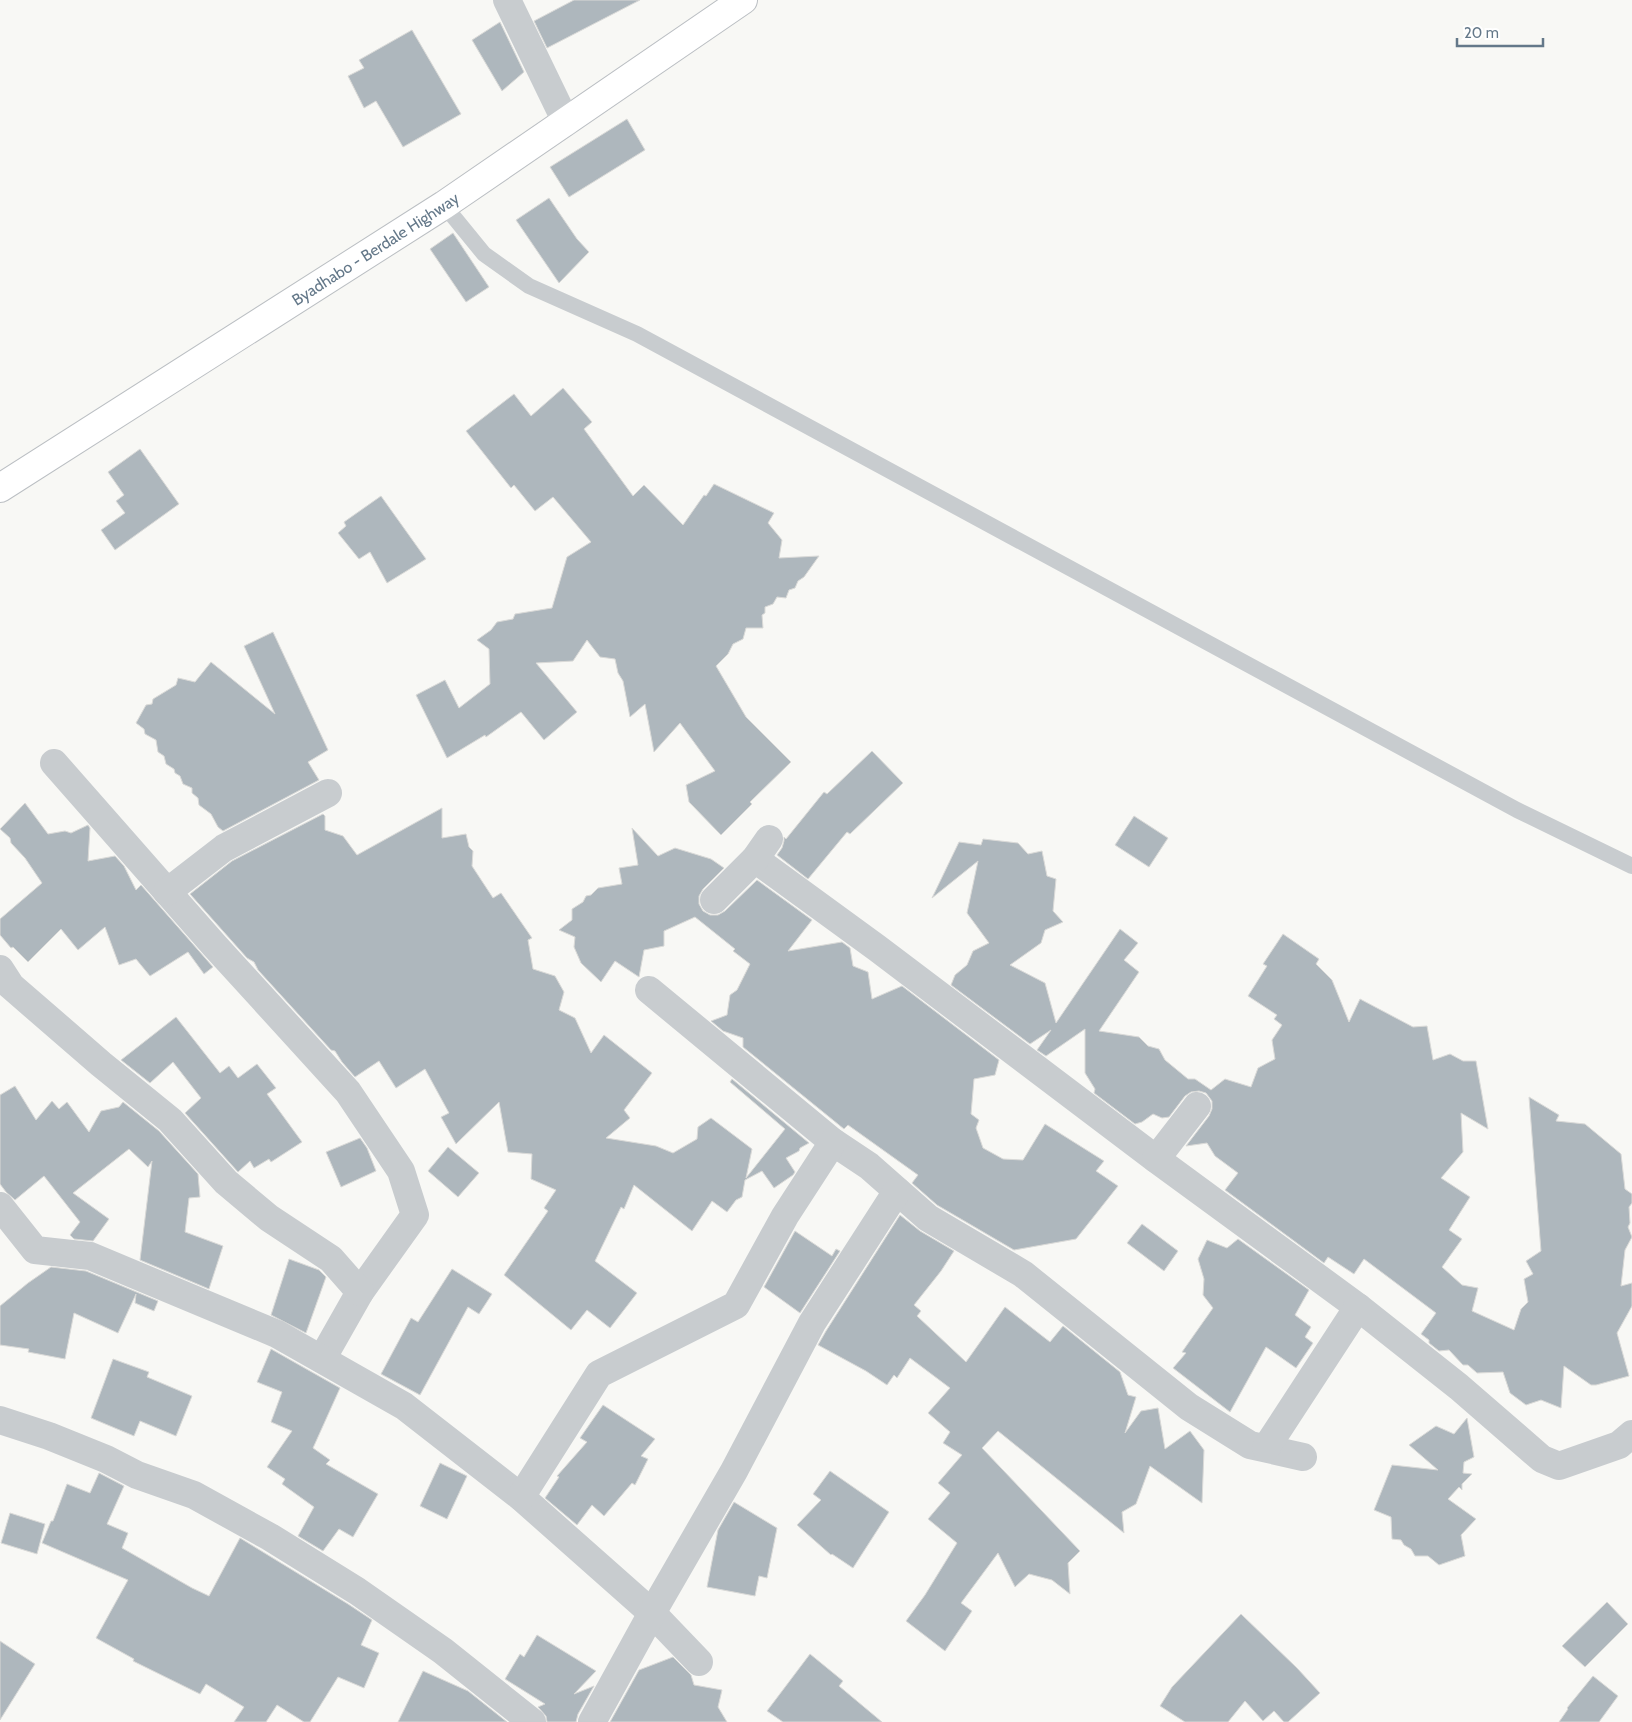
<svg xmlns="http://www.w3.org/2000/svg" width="1632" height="1722" viewBox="0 0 1632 1722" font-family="Cabin,sans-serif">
	<rect width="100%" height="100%" fill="#f8f8f5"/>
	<g fill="#aeb7bd" stroke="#dadad8">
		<path d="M574 0H640L547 48 534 21Z"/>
		<path d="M500 22 524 72 502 91 472 40Z"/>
		<path d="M412 30 461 114 403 147 376 101 364 108 348 76 364 68 359 60Z"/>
		<path d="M627 119 645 150 569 197 550 167Z"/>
		<path d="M549 198 577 239 589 252 559 283 516 220Z"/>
		<path d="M453 233 489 287 466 302 430 249Z"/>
		<path d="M563 388 592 422 584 429 633 496 644 485 683 525 704 495 706 496 714 484 774 513 768 523 782 540 779 558 819 556 804 577 798 581 795 588 789 590 786 598 777 597 773 604 765 607V613L762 615 763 628H746L743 639 733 644 728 654 716 666 746 717 791 762 750 802 752 804 721 835 689 802 686 785 715 771 680 723 654 752 645 704 630 717 623 681 618 673 615 659 600 657 587 640 573 661 536 663 577 712 544 740 521 712 486 737 485 735 447 758 416 695 445 680 459 708 490 684 489 649 477 640 491 630 497 622 513 619 515 614 552 608 567 557 591 542 553 497 535 511 514 485 511 488 466 431 514 394 531 416Z"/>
		<path d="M140 449 179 504 115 550 101 530 125 513 116 501 124 495 108 472Z"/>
		<path d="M381 496 426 559 387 583 370 552 359 559 338 533 346 526 344 522Z"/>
		<path d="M273 632 328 750 308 762 319 780 223 831 218 827 211 814 199 805 198 798 192 793V788L183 784 180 776 175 773 174 769 166 764 164 756 158 752 156 740 145 734 144 729 136 723 146 705 152 704 153 699 176 685 178 678 195 682 211 662 275 714 244 646Z"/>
		<path d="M872 751 903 783 850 834 847 832 808 879 777 855 782 848 784 841V837L786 839 824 792 827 794Z"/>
		<path d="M25 803 48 834 65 831 71 833 88 825 90 828 88 861 115 856 124 866 136 890 141 885 213 967 204 974 188 952 150 976 136 959 119 965 105 927 78 950 61 929 28 962 13 947 11 948 0 935V919L42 883 25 858 11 843 10 838 0 829Z"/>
		<path d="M442 808V838L466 834 469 847 473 851 472 866 493 898 501 893 532 938 528 940 533 969 555 976 564 992 559 1010 575 1018 591 1053 604 1035 652 1073 624 1110 630 1118 606 1138 656 1146 673 1153 697 1139 698 1127 711 1118 752 1149 746 1178 785 1129 730 1082 732 1079 809 1143 800 1148 799 1151 786 1158 795 1172 793 1175 774 1188 762 1171 745 1180 742 1197 736 1200 727 1212 712 1201 692 1231 634 1185 624 1209 621 1207 595 1261 637 1293 610 1328 587 1310 571 1330 504 1275 548 1211 544 1208 556 1190 531 1179 532 1154 508 1152 499 1102 456 1144 441 1117 449 1113 425 1069 396 1088 379 1061 355 1077 342 1062 335 1051 331 1050 258 970 254 962 247 958 190 894 232 861 323 814 325 816V830L343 836 357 855Z"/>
		<path d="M1134 816 1168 838 1149 867 1115 845Z"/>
		<path d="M632 828 658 856 675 848 711 859 724 868 703 889 699 896V904L703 911 710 915H718L725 911 757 880 812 920 788 951 842 942 850 948 853 966 868 972 872 999 902 986 999 1060 995 1075 974 1079 971 1114 979 1120 976 1128 983 1148 1003 1159 1023 1160 1045 1124 1104 1161 1096 1171 1118 1186 1076 1239 1014 1250 937 1205 912 1183 918 1175 848 1125 844 1129 743 1047V1038L723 1031 711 1021 727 1015 730 995 737 990 750 964 733 951 735 949 695 917 664 931V946L644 950 639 977 615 961 601 982 581 963 574 947 575 937 559 930 572 920V909L583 902 586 896 591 895 598 888 622 884 619 868 638 865Z"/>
		<path d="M983 839 1018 843 1028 854 1042 851 1047 876 1056 879 1053 911 1063 922 1045 930 1041 943 1010 965 1045 983 1056 1023 1120 929 1138 943 1124 960 1139 972 1099 1031 1139 1037 1148 1046 1159 1049 1165 1060 1188 1079H1195L1211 1090 1225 1079 1251 1087 1258 1068 1275 1059 1272 1040 1282 1025 1274 1019 1277 1015 1248 996 1267 966 1263 964 1283 934 1319 959 1316 964 1332 980 1349 1022 1360 999 1413 1027 1427 1026 1433 1060 1450 1054 1463 1061H1476L1488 1129 1461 1113 1463 1152 1441 1178 1470 1197 1449 1230 1462 1239 1442 1267 1462 1285 1478 1288 1472 1311 1514 1330 1521 1309 1528 1302 1524 1279 1533 1274 1526 1261 1541 1251 1529 1097 1559 1115 1556 1121 1585 1124 1621 1154 1625 1189 1632 1194V1203L1629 1207 1630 1223 1628 1227 1632 1237 1625 1250 1621 1286 1632 1283V1306L1617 1333 1629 1376 1596 1385H1591L1564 1366 1561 1408 1541 1400 1526 1405 1510 1393 1503 1372 1477 1373 1468 1365H1463L1449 1350 1439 1351 1429 1343V1340L1421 1334 1436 1313 1364 1259 1354 1274 1328 1257 1324 1263 1225 1190 1238 1173 1215 1156 1207 1143 1186 1146 1209 1116 1212 1109V1101L1206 1093 1199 1091 1191 1092 1185 1096 1169 1117 1162 1118 1153 1114 1142 1122 1135 1124 1094 1093 1095 1089 1085 1073V1029L1046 1056 1037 1050 1051 1030 1030 1044 951 985 955 975 967 965 973 951 989 943 967 913 978 861 932 898 959 842 981 845Z"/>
		<path d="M176 1017 220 1073 229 1066 238 1078 257 1064 276 1088 267 1094 302 1142 271 1162 269 1159 254 1168 250 1161 238 1172 185 1113 201 1098 173 1062 150 1083 121 1060Z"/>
		<path d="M15 1086 36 1120 52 1101 59 1109 67 1102 89 1132 101 1111 119 1107 123 1102 159 1131 198 1174 200 1197 189 1198 185 1232 223 1246 209 1289 140 1260 152 1161 148 1167 129 1149 73 1193 109 1219 93 1241 74 1239 70 1235 80 1222 44 1176 15 1200 6 1192 0 1184V1095Z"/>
		<path d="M360 1138 367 1148 376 1171 341 1187 326 1152Z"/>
		<path d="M448 1147 479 1173 458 1197 428 1171Z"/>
		<path d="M900 1215 920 1231 954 1251 941 1271 914 1305 921 1311 917 1316 966 1362 1005 1307 1050 1342 1063 1326 1120 1372 1128 1395 1136 1397 1125 1433 1141 1411 1158 1408 1165 1449 1190 1431 1204 1450 1202 1503 1150 1466 1136 1504 1122 1512 1124 1533 998 1431 982 1448 1080 1551 1068 1563 1070 1594 1052 1580 1029 1574 1015 1587 998 1553 961 1603 972 1611 945 1651 906 1621 925 1595 957 1543 928 1519 950 1493 938 1483 962 1455 943 1443 950 1432 928 1413 950 1388 910 1358 897 1378 894 1375 887 1385 866 1371 818 1345 826 1331Z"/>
		<path d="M1142 1224 1178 1251 1164 1271 1127 1243Z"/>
		<path d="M795 1231 832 1256 836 1249 840 1251 800 1313 764 1287Z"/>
		<path d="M1238 1239 1309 1290 1295 1315 1311 1327 1305 1337 1313 1343 1296 1368 1266 1347 1230 1412 1173 1368 1186 1353 1182 1352 1213 1308 1203 1295 1204 1279 1198 1259 1207 1240 1227 1248Z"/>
		<path d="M289 1259 319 1270 326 1277 306 1333 271 1315Z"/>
		<path d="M51 1267 86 1271 158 1301 154 1311 135 1303 136 1294 118 1333 74 1313 65 1359 28 1352 29 1349 0 1345V1306L28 1283Z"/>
		<path d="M452 1269 492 1294 479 1314 468 1307 420 1395 381 1374 411 1318 418 1322Z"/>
		<path d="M271 1349 340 1388 313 1448 330 1460 326 1464 378 1494 353 1537 339 1529 323 1551 298 1536 314 1507 282 1484 285 1479 267 1467 292 1431 271 1422 282 1392 257 1382Z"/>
		<path d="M113 1359 149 1372 147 1377 192 1396 176 1436 140 1421 134 1436 91 1418Z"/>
		<path d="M603 1405 655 1439 641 1456 648 1459 635 1485 632 1483 604 1516 592 1505 577 1525 545 1498 559 1477 557 1476 587 1442 580 1438Z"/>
		<path d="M1467 1418 1474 1457 1464 1462 1463 1473 1472 1474 1462 1484V1490L1459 1487 1448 1499 1476 1519 1461 1535 1465 1556 1439 1565 1428 1556H1415L1411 1549 1404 1545 1401 1540 1392 1539 1391 1517 1374 1510 1392 1465 1438 1470 1409 1445 1436 1426 1454 1434Z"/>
		<path d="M440 1463 467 1476 447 1519 420 1506Z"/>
		<path d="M830 1471 889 1512 853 1568 832 1554 831 1555 797 1525 821 1500 813 1494Z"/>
		<path d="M99 1473 124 1486 107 1524 128 1533 122 1548 192 1588 209 1596 240 1538 348 1604 372 1620 361 1645 379 1653 364 1688 338 1677 310 1722H304L277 1705 266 1722H234L244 1707 206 1684 200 1694 133 1661 134 1659 96 1638 128 1580 42 1543 51 1521H53L67 1484 90 1493Z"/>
		<path d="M734 1502 777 1528 767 1578 759 1576 755 1596 707 1587 718 1530Z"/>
		<path d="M10 1513 45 1524 37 1554 1 1543Z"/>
		<path d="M1607 1602 1628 1624 1585 1667 1562 1646Z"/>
		<path d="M1241 1614 1297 1668 1320 1693 1288 1722H1284L1274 1711 1263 1721 1245 1701 1228 1722H1185L1160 1706 1172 1687Z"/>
		<path d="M537 1635 596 1671 574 1694 594 1686 578 1714 576 1722H547L546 1716 538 1707 545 1704 505 1679 520 1654 524 1657Z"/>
		<path d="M0 1641 35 1664 0 1720Z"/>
		<path d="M810 1654 843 1681 839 1686 882 1722H783L767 1711Z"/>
		<path d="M673 1657 691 1675 694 1685 722 1690 718 1707 727 1722H610L639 1670Z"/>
		<path d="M423 1671 468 1691 507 1722H398Z"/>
		<path d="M1593 1676 1618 1696 1599 1722H1559L1568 1709 1567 1708Z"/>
	</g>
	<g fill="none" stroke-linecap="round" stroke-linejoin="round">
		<g stroke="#bbbfc3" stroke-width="30">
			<g id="primary">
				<path id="s1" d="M0 488 444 205 743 0"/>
			</g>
		</g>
		<path stroke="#c8cccf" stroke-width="16" d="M444 205 484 254 529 286 637 334 1517 810 1632 866"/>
		<g stroke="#c8cccf" stroke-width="28">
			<path d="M507 0 566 122"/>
			<path d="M54 763 214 945 348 1092 401 1171 415 1215 360 1292 322 1359"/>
			<path d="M755 859 877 948 1156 1159 1358 1307 1459 1387 1542 1459 1559 1466 1619 1445 1632 1434"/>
			<path d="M167 892 224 848 328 793"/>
			<path d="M714 900 755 859 769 839"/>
			<path d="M0 969 11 986 101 1064 170 1120 226 1182 269 1218 331 1259 360 1292"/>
			<path d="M649 990 833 1142 869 1166 928 1218 1023 1274 1189 1407 1250 1445 1303 1457"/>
			<path d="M1156 1159 1197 1106"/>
			<path d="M0 1206 35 1250 90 1256 277 1334 404 1406 521 1497 652 1613 699 1662"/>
			<path d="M0 1420 49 1436 106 1459 137 1475 194 1495 270 1537 357 1591 443 1651 532 1722"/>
			<path d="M1266 1448 1358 1307"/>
			<path d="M521 1497 599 1374 736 1305 785 1216 833 1142"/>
			<path d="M592 1722 652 1613 734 1471 812 1323 897 1191"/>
		</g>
		<use href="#primary" stroke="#fff" stroke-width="28"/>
	</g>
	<g text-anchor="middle" stroke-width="5" stroke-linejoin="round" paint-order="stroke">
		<g font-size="16" fill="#647889" stroke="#fff">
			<text dy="6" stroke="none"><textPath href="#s1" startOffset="445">Byadhabo - Berdale Highway</textPath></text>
		</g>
	</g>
	<path d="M1457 38v8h86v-8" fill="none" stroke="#647889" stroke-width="2.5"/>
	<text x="1464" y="38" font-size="15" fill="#647889" stroke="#ffffff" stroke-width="4" paint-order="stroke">20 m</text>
</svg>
